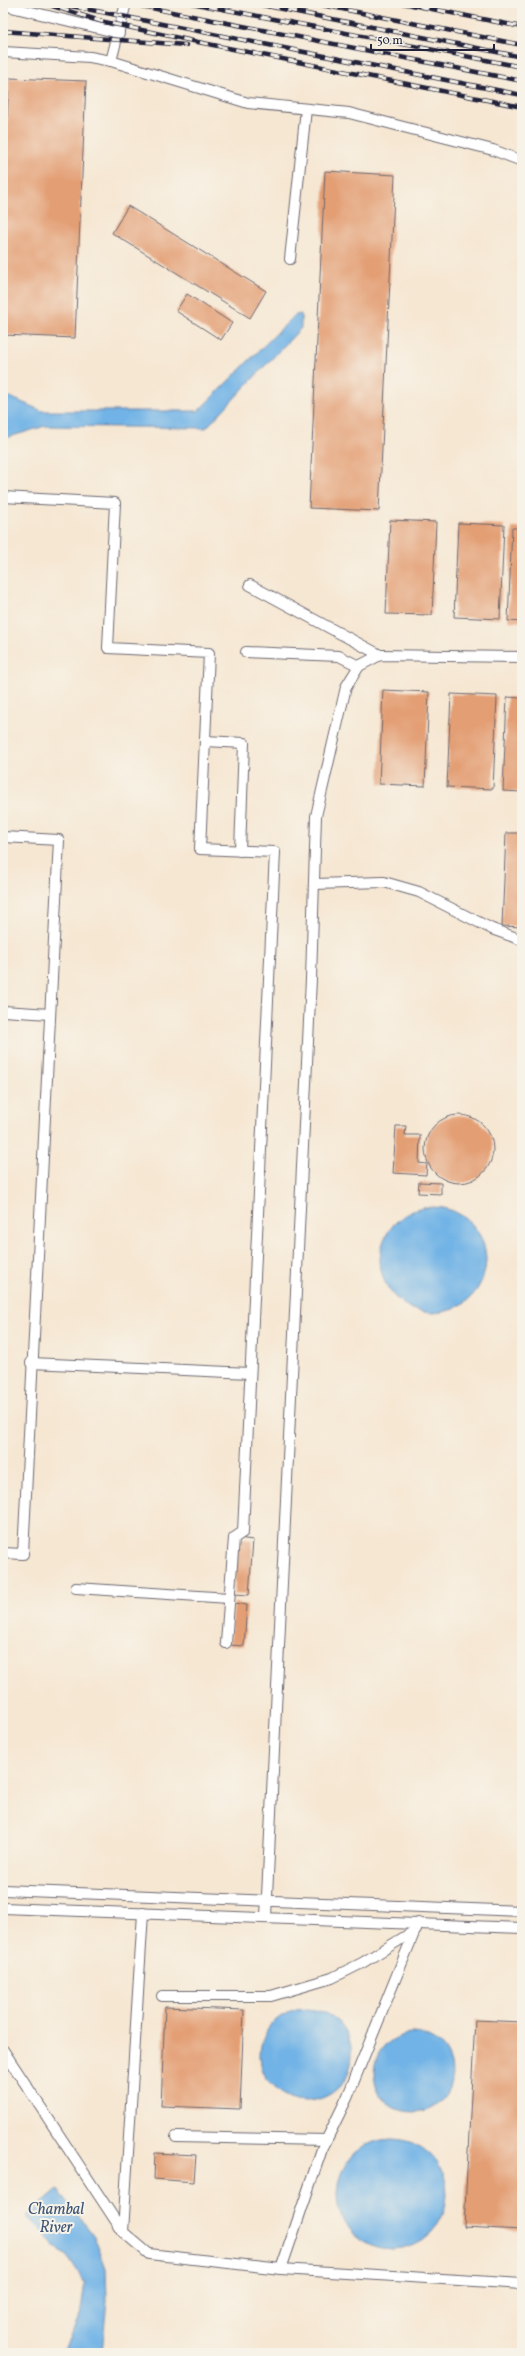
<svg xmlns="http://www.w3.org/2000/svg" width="525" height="2356" viewBox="0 0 525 2356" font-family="Vollkorn,serif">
	<rect width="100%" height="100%" fill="#f7f3e8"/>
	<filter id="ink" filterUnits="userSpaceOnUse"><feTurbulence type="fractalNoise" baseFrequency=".025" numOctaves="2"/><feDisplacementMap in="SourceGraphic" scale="8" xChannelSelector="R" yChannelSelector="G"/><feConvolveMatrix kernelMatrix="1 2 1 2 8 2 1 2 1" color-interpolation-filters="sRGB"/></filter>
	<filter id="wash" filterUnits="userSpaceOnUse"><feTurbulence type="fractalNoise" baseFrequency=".012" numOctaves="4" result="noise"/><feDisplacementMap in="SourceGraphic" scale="16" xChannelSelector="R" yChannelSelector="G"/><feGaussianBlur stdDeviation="0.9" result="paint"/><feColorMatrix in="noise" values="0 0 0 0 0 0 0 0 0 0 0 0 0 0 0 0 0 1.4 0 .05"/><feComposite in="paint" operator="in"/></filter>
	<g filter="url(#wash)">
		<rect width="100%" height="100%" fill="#f6e7d3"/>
		<g fill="#71b3e6" stroke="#4a6a90">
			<path d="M301 314V328L206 428 45 426 3 439V394L42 411H198L295 315Z"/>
			<circle cx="433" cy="1260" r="53"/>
			<circle cx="306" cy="2055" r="46"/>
			<circle cx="413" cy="2073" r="39"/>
			<circle cx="392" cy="2194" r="55"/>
			<path d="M58 2189 94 2236 106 2268 107 2300 102 2353H62L80 2316 85 2283 69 2259 26 2216Z"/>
		</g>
		<g id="blocks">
			<g fill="#e39e73">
				<path d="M9 78 86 81 75 338 3 335V203Z"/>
				<path d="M325 171 395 175 379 511 309 508Z"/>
				<path d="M128 206 266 291 250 318 112 233Z"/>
				<path d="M187 294 232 323 221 340 176 311Z"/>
				<path d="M390 520 436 522 432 615 386 614Z"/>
				<path d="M458 523 504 525 500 619 454 617Z"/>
				<path d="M512 528H522V622L508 621Z"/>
				<path d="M383 690 429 692 425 786 379 784Z"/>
				<path d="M451 694 497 696 493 789 447 787Z"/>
				<path d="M507 697 522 698V792L503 791Z"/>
				<path d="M506 833H522V927L502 926Z"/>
				<circle cx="459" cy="1149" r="34"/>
				<path d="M396 1126H406L405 1135H420L419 1163 427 1164 426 1175 393 1173Z"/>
				<path d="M419 1182 441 1183V1194L418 1193Z"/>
				<path d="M238 1538 253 1540 249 1595 234 1594Z"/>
				<path d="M234 1603 247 1605 244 1646 230 1645Z"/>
				<path d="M165 2007 244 2010 240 2109 161 2106Z"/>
				<path d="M475 2020 522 2022V2230L464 2227Z"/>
				<path d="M155 2153 196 2155 194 2182 154 2179Z"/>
			</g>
		</g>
	</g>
	<g filter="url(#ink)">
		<use href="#blocks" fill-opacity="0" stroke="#6c6770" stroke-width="1"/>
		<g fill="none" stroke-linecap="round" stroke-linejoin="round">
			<g stroke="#6c6770" stroke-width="12">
				<g id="lane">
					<path d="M3 5 119 33"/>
					<path d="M3 52 90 57 111 61 248 103 349 113 493 150 522 161"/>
					<path d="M111 61 126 3"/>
					<path d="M290 259 306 109"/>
					<path d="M3 497 115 503 108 648 209 653 200 849 275 852 243 1532 234 1538 226 1643"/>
					<path d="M250 585 380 655"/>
					<path d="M246 652 339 656 359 666"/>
					<path d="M205 741 244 743 240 851"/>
					<path d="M3 837 59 840 23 1554 3 1553"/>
					<path d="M314 884 384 882 419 892 492 929 522 940"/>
					<path d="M3 1011 50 1014"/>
					<path d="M31 1363 250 1373"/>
					<path d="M76 1588 229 1598"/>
					<path d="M3 1890 522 1911"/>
					<path d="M3 1908 522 1928"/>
					<path d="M266 1917 311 979 316 816 346 687 359 666 380 655 522 657"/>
					<path d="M162 1996H271L332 1978 362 1963 416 1930"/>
					<path d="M3 2050 123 2232 149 2254 281 2269 522 2284"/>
					<path d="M176 2137 327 2140"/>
					<path d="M123 2232 143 1913"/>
					<path d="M281 2269 322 2149 347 2098 418 1923"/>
				</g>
			</g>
			<use href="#lane" stroke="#fff" stroke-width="10"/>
			<g stroke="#22223b" stroke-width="4.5">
				<g id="rail">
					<path d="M43 3 100 21 193 41 522 107"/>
					<path d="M126 3 522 81"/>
					<path d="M191 3 522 67"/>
					<path d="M252 3 522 57"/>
					<path d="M312 3 522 45"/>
					<path d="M402 3 522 27"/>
					<path d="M514 3 522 4"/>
					<path d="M61 4 522 95"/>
					<path d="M3 31 186 45"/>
				</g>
			</g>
			<use href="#rail" stroke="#f7f3e8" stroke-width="3" stroke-dasharray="9" stroke-linecap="butt"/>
		</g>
	</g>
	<g text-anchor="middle" stroke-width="4" stroke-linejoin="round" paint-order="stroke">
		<g font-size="16" font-style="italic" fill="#3e5577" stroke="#f7f3e8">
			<text x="56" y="2214">Chambal<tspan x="56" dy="18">River</tspan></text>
		</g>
	</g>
	<rect width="525" height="2356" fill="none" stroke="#f7f3e8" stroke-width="16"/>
	<path d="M371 44v6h123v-6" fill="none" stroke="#22223b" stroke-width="2"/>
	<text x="377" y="44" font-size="12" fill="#22223b" stroke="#f7f3e8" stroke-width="3" paint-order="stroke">50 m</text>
</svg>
